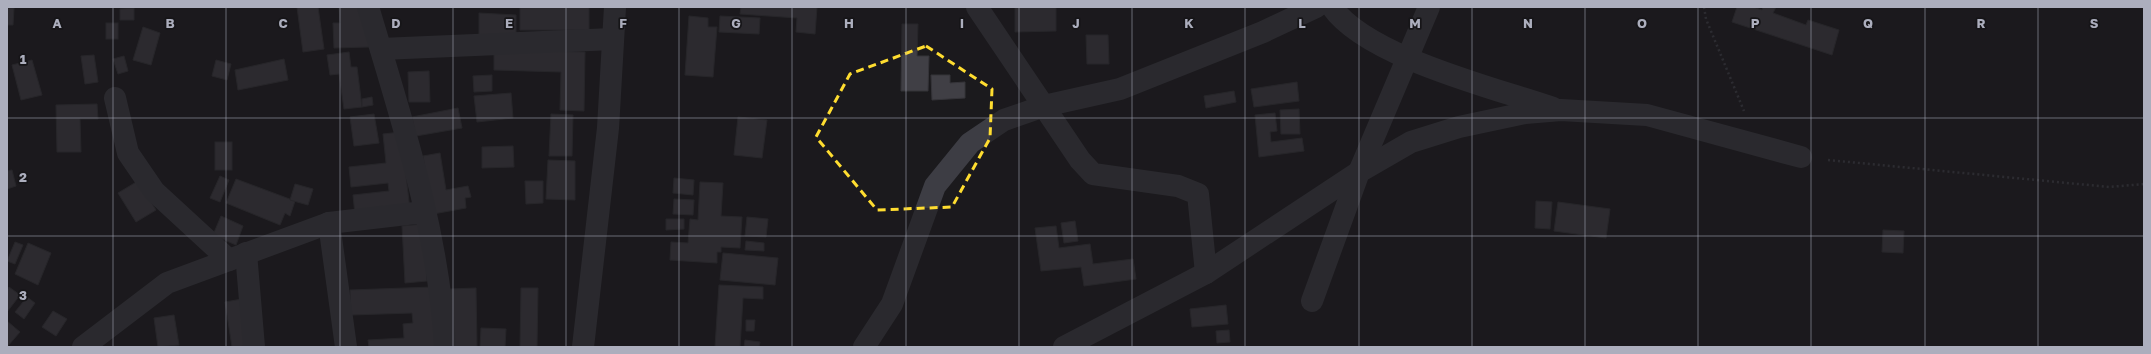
<svg xmlns="http://www.w3.org/2000/svg" width="2151" height="354" viewBox="0 0 2151 354" font-family="'Golos Text',sans-serif">
	<rect width="100%" height="100%" fill="#1b1a1d"/>
	<g fill="#403f45" stroke="#353439">
		<path d="M297 7H318L324 49 303 52Z"/>
		<path d="M339 7H365L369 47 334 48 333 23H340Z"/>
		<path d="M550 7H589V30H520V8Z"/>
		<path d="M741 7H817L815 34 796 32 797 18 740 14Z"/>
		<path d="M1015 7H1056V31L1015 32Z"/>
		<path d="M1737 7H1753L1762 10 1763 7H1776L1773 13 1806 25 1808 20 1839 30 1832 55 1732 22Z"/>
		<path d="M7 8H14L13 25H7Z"/>
		<path d="M134 8V20H120V9Z"/>
		<path d="M479 13 516 15V39H479Z"/>
		<path d="M689 16 708 18V27H717L713 77 685 75Z"/>
		<path d="M720 16 760 18 759 34 719 32Z"/>
		<rect x="106" y="23" width="12" height="16"/>
		<path d="M902 24H918L917 56H929L928 91H901Z"/>
		<path d="M143 27 160 33 151 65 133 60Z"/>
		<path d="M1086 35H1108L1109 64H1087Z"/>
		<path d="M494 50 585 52 584 111 560 110 561 72 494 70Z"/>
		<path d="M349 52 351 67H357L362 107 344 109 339 74 330 75 327 55Z"/>
		<path d="M94 55 98 82 85 84 81 56Z"/>
		<path d="M124 56 128 71 118 74 113 59Z"/>
		<path d="M284 59 288 80 238 90 235 70Z"/>
		<path d="M32 60 42 95 21 100 12 65Z"/>
		<path d="M216 60 231 64 227 80 212 76Z"/>
		<path d="M429 71 430 102H409L408 72Z"/>
		<path d="M492 75V91L474 92 473 76Z"/>
		<path d="M931 75H950V83L965 82V98L932 100Z"/>
		<path d="M1297 82 1299 101 1254 107 1251 89Z"/>
		<path d="M1234 91 1236 102 1206 108 1204 96Z"/>
		<path d="M511 93 513 118 477 122 474 96Z"/>
		<path d="M372 97 373 105 362 107V99Z"/>
		<path d="M97 104 98 119H80L81 152H57L56 105Z"/>
		<path d="M458 108 462 128 416 136 412 117Z"/>
		<path d="M1299 109 1300 134H1281L1280 110Z"/>
		<path d="M1275 113 1277 131 1270 132 1271 142 1302 138 1304 151 1259 157 1255 115Z"/>
		<path d="M374 114 379 143 354 146 350 117Z"/>
		<path d="M551 114 573 115 572 156H549Z"/>
		<path d="M738 117 767 120 762 158 734 155Z"/>
		<path d="M401 132 410 210 355 215 353 195 389 191 388 183 351 187 349 167 386 163 383 134Z"/>
		<rect x="215" y="142" width="17" height="28"/>
		<path d="M513 146 514 167 482 168V147Z"/>
		<path d="M440 153 446 190 468 186 471 197 465 198 466 208 433 214 423 156Z"/>
		<path d="M548 160 575 161V200L546 199Z"/>
		<path d="M12 170 16 186 7 189V171Z"/>
		<path d="M220 176 229 180 220 202 210 198Z"/>
		<path d="M674 178 694 180 693 195 673 193Z"/>
		<path d="M236 179 295 201 290 216 285 213 280 225 226 203Z"/>
		<path d="M138 181 156 210 136 222 118 193Z"/>
		<path d="M525 181H543V203L526 204Z"/>
		<path d="M700 182 723 183 721 216 742 217 740 248 721 247V252H717V263L670 260 671 242 688 243 690 219 698 220Z"/>
		<path d="M295 184 313 189 308 205 290 200Z"/>
		<path d="M674 199 694 200 693 215 673 214Z"/>
		<path d="M1536 201 1552 202 1550 229 1535 228Z"/>
		<path d="M1558 202 1610 209 1606 238 1554 231Z"/>
		<path d="M221 216 243 226 236 245 213 235Z"/>
		<path d="M747 217 768 219 766 237 745 236Z"/>
		<path d="M666 219H684V229L666 230Z"/>
		<path d="M1075 221 1078 241 1064 243 1061 223Z"/>
		<path d="M424 224 427 281 405 283 402 226Z"/>
		<path d="M1056 226 1059 248 1090 244 1093 264 1133 259 1136 279 1084 286 1081 267 1041 271 1035 228Z"/>
		<path d="M1883 230 1904 231 1903 253 1882 252Z"/>
		<path d="M746 241 764 243V251L745 250Z"/>
		<path d="M15 242 23 245 15 264 7 261Z"/>
		<path d="M28 243 51 253 38 285 15 274Z"/>
		<path d="M723 253 778 258 775 285 720 280Z"/>
		<path d="M719 285 763 287V299L743 298 740 347H715Z"/>
		<path d="M9 287 20 295 7 312V290Z"/>
		<path d="M433 287 436 347H369L368 340 404 338 403 324 413 323 412 313 351 315 350 290Z"/>
		<path d="M476 288 477 347H451L450 289Z"/>
		<path d="M521 288H538L537 347H520Z"/>
		<path d="M27 297 35 303 24 319 15 312Z"/>
		<path d="M242 299 249 346 232 347 225 302Z"/>
		<path d="M1226 305 1228 324 1192 327 1190 309Z"/>
		<path d="M53 311 67 319 56 336 42 327Z"/>
		<path d="M174 315 179 345 158 347 154 318Z"/>
		<path d="M746 320H755L754 331H746Z"/>
		<path d="M7 321 20 332 7 347Z"/>
		<path d="M481 328 506 329 505 347H480Z"/>
		<path d="M1229 330 1230 342 1217 343 1216 331Z"/>
		<path d="M745 340 760 342 759 347H744Z"/>
	</g>
	<g fill="none" stroke-linecap="round" stroke-linejoin="round">
		<g stroke="#414249" stroke-width="2.5" stroke-dasharray="2 3" stroke-linecap="butt">
			<path d="M1704 7 1706 19 1744 111"/>
			<path d="M1828 160 2109 187 2144 184"/>
		</g>
		<g stroke="#3d3d44" stroke-width="22">
			<path d="M368 7C401 118 439 231 445 347"/>
			<path d="M977 7 1080 160 1093 174 1178 186 1198 194 1206 273"/>
			<path d="M1332 7C1367 57 1495 88 1553 108"/>
			<path d="M381 49 613 39"/>
			<path d="M115 98 128 153 154 191 229 260"/>
			<path d="M329 223 346 347"/>
			<path d="M246 253 254 347"/>
			<path d="M1312 301 1359 172 1429 7"/>
			<path d="M83 347 167 283 329 223 424 212"/>
			<path d="M864 347 892 304 935 186 970 143 1004 120 1044 106 1120 89 1263 32 1316 7"/>
			<path d="M1064 347 1206 273 1359 172 1411 142 1459 127 1525 113 1561 110 1647 115 1801 157"/>
		</g>
		<path stroke="#3d3d44" stroke-width="22" d="M583 347 608 128 615 7"/>
	</g>
	<path d="M0 0H2151V354H0ZM926 46 992 89 990 138 952 207 877 210 816 137 850 74Z" fill="#1b1a1d" fill-opacity=".55" fill-rule="evenodd"/>
	<path fill="none" stroke="#ffdd30" stroke-width="3" stroke-dasharray="8 5" stroke-linejoin="round" d="M926 46 992 89 990 138 952 207 877 210 816 137 850 74Z"/>
	<path fill="none" stroke="#acaebd" stroke-width="1" stroke-opacity="0.55" d="M113 7V347M226 7V347M340 7V347M453 7V347M566 7V347M679 7V347M792 7V347M906 7V347M1019 7V347M1132 7V347M1245 7V347M1359 7V347M1472 7V347M1585 7V347M1698 7V347M1811 7V347M1925 7V347M2038 7V347M7 118H2144M7 236H2144"/>
	<g font-size="13" text-anchor="middle" font-weight="bold" fill="#acaebd" stroke="#161518" stroke-width="3.5" stroke-linejoin="round" paint-order="stroke">
		<text x="57" y="28">A</text>
		<text x="170" y="28">B</text>
		<text x="283" y="28">C</text>
		<text x="396" y="28">D</text>
		<text x="509" y="28">E</text>
		<text x="623" y="28">F</text>
		<text x="736" y="28">G</text>
		<text x="849" y="28">H</text>
		<text x="962" y="28">I</text>
		<text x="1076" y="28">J</text>
		<text x="1189" y="28">K</text>
		<text x="1302" y="28">L</text>
		<text x="1415" y="28">M</text>
		<text x="1528" y="28">N</text>
		<text x="1642" y="28">O</text>
		<text x="1755" y="28">P</text>
		<text x="1868" y="28">Q</text>
		<text x="1981" y="28">R</text>
		<text x="2094" y="28">S</text>
		<text x="23" y="64">1</text>
		<text x="23" y="182">2</text>
		<text x="23" y="300">3</text>
	</g>
	<rect width="2151" height="354" fill="none" stroke="#acaebd" stroke-width="16"/>
</svg>
